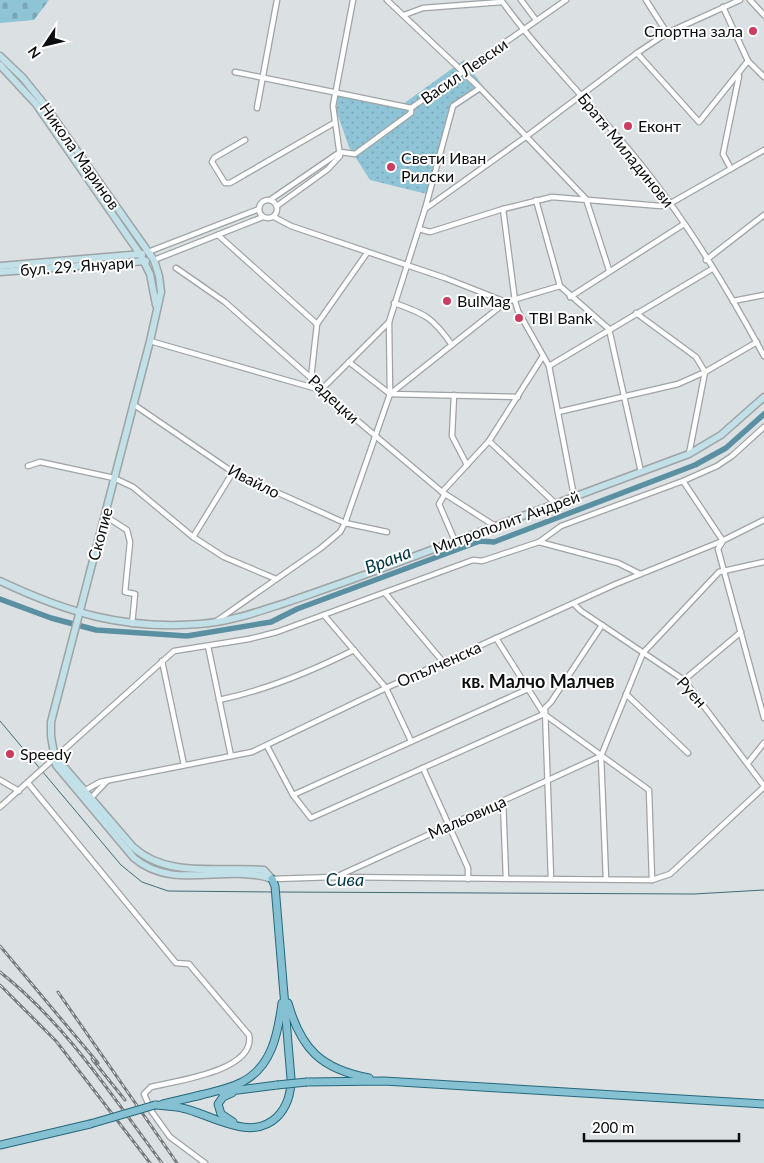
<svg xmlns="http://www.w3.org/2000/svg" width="764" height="1163" viewBox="0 0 764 1163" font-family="Lato,sans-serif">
	<defs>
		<pattern id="cemetery-stones" width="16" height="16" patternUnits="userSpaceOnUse" patternTransform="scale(1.25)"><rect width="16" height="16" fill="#8fc4d6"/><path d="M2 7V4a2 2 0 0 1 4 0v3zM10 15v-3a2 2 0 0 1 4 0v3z" fill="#7aa7b6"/></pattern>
		<pattern id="park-dots" width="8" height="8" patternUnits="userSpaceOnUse" patternTransform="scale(1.25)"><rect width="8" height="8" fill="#8fc4d6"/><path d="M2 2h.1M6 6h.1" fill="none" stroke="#7aa7b6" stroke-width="1.8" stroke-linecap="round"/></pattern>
	</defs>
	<rect width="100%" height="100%" fill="#dbe0e2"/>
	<path fill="url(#cemetery-stones)" d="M0 0H49L34 20 0 23Z"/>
	<path fill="url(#park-dots)" d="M464 60 485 89 454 109 431 195 370 180 349 147 336 110 339 91 403 104Z"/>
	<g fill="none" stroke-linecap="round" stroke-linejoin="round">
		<g stroke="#436976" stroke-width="1">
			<path d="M0 721 121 865 142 882 168 891 273 892"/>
			<path d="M277 892 694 894 764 890"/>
		</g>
		<path stroke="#5a90a2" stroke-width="5.5" d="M0 599 51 618 96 630 187 636 271 622 297 609 480 541 494 542 695 465 726 448 764 414"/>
		<g stroke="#9fa3a5" stroke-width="7">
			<g id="street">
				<path d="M387 0 480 88 586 199 609 270"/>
				<path d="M501 0C538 51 583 96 624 144 679 208 724 282 764 356"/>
				<path d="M521 0 536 20"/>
				<path d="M646 0 667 33"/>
				<path d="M750 0 764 15"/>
				<path d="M723 7 748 61 764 77"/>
				<path d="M404 15 423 8 502 2"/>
				<path d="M637 53 699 122 748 61"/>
				<path d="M235 72 411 108"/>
				<path d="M257 108 277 0"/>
				<path d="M245 140 214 158 212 162 225 183H230L334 123"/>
				<path d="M731 169 723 154 739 76"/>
				<circle cx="268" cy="209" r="9"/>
				<path d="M270 200 340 152 355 154 411 113V108L566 0"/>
				<path d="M536 200 560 286 609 329 641 472"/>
				<path d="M277 206 328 169 340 156 333 106 353 0"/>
				<path d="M425 209 527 136 637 53 667 33 740 0"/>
				<path d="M503 209 515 301 518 311 549 366 574 496"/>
				<path d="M274 217 291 226 445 278 506 302"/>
				<path d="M419 229 430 232 503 209 552 197 661 206 671 203 764 150"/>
				<path d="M218 235 317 324 311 378"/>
				<path d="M148 252 259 209"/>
				<path d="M154 260 263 217"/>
				<path d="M706 260 764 215"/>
				<path d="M176 268 225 302 311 378 321 390 442 492 495 526"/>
				<path d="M570 297 684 224"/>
				<path d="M733 301 764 295"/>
				<path d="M394 303C426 314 433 318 452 345"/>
				<path d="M317 324 367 253"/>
				<path d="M150 341 321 390 389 322"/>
				<path d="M349 362 390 394 518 397"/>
				<path d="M549 366 712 269"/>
				<path d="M390 394 506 302 560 286"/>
				<path d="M454 395 452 436 467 465"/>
				<path d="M133 404 234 473 345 523 387 532"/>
				<path d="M558 412 678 384 705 372 696 357 636 313"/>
				<path d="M764 427 732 456 717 466 683 481 723 541 718 549 764 718"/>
				<path d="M489 441 555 503"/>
				<path d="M689 454 705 372 757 342"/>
				<path d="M28 466 40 462 114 478 133 487 193 537 224 557 276 579"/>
				<path d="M442 492 489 441 543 356"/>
				<path d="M445 494 439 504 455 541"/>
				<path d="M105 516 127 530 130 542 125 592 135 594 132 624"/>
				<path d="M193 537 233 472"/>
				<path d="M539 542 618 563 640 574"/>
				<path d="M385 593 444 663"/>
				<path d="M574 604 581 611 684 680 764 786"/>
				<path d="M324 615 386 688 411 741"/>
				<path d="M215 622 321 548 340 532 345 523 390 394 389 322 425 209 453 106 480 88"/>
				<path d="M496 638 544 714 649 790 652 880"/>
				<path d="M208 646 231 756"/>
				<path d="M162 661 184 765"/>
				<path d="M684 680 741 632"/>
				<path d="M626 694 688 753"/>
				<path d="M219 700C267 690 310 672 354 650"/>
				<path d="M267 746 293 795 311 818 544 714"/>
				<path d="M748 763 764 743"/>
				<path d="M423 768 468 868V879"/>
				<path d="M0 780 19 791"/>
				<path d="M28 783 176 963 189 964 194 970 249 1035C256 1071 175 1081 151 1087L144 1094 152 1112 170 1137 205 1163"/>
				<path d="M82 792 100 782 252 752 386 688 616 584 720 542 764 520"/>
				<path d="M293 795 528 689"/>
				<path d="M90 799 107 781"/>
				<path d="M503 801 506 878"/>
				<path d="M0 807 174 651 249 639 277 632 473 560 482 561 539 542 561 526 683 481"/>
				<path d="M338 876 601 756"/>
				<path d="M551 878 545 708 551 702 602 625"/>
				<path d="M272 879 334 877 652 880 670 874 764 787"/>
				<path d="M606 879 601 756 643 653 719 572 764 562"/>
			</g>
		</g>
		<g stroke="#9fa3a5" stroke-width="9">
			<g id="secondary">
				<path d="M0 56 23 78 44 104 154 260 159 276 161 292 150 341 51 722V736L56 765 134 858C174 892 227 863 272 879"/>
				<path d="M0 65 36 104 140 254 150 274 156 305"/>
				<path d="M0 266 142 254"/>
				<path d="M0 272 146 261"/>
				<path d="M0 581C68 613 124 630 200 624 230 622 260 611 288 602 322 590 357 578 391 565 490 528 590 491 689 454L721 435 764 397"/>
				<path d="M54 759 59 761 133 847C168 879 220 866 264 870L271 878"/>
			</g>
		</g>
		<g stroke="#25677a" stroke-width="9">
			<g id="primary">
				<path d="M288 1003C301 1049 321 1069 369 1078"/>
				<path d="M307 1082 384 1081 764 1104"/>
				<path d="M222 1092 277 1085"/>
				<path d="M232 1093 223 1097 218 1104 221 1114 233 1122"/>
				<path d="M197 1096C212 1092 229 1089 242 1082 272 1067 278 1033 282 1003"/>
				<path d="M163 1104 201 1095"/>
				<path d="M155 1105C164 1106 174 1106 182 1108 211 1114 250 1143 277 1117 287 1107 291 1093 291 1079L275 886 272 879"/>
				<path d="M0 1145 90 1124"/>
			</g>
		</g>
		<use href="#street" stroke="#fff" stroke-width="4.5"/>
		<use href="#secondary" stroke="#c2e0e8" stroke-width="6"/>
		<use href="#primary" stroke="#85c1d2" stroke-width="7"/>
		<g stroke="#76797a" stroke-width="3">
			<g id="rail">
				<path d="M0 946 98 1063"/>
				<path d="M0 972C66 1024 112 1096 162 1163"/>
				<path d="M0 985 56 1041 150 1163"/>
				<path d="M58 992 177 1163"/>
				<path d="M92 1059 125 1100"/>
			</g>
		</g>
		<use href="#rail" stroke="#fff" stroke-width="1" stroke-dasharray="4" stroke-linecap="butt"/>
		<g stroke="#25677a" stroke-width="9" stroke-linecap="butt">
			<g id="primary-bridge">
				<path d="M277 1085 307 1082"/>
				<path d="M90 1124 155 1105"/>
			</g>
		</g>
		<use href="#primary-bridge" stroke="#85c1d2" stroke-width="7"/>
	</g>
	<g fill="#cb3c5e" stroke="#fff" stroke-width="2">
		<circle cx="753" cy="31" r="5"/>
		<circle cx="628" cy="126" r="5"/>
		<circle cx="391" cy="167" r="5"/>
		<circle cx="447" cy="301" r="5"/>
		<circle cx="519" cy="318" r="5"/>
		<circle cx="10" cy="754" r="5"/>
	</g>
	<g text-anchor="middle" stroke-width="4" stroke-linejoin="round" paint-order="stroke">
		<g font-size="16" fill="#0c0d0e" stroke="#fff" text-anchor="start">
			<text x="743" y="37" text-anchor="end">Спортна зала</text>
			<text x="638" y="132">Еконт</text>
			<text x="401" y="164">Свети Иван<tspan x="401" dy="18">Рилски</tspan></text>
			<text x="457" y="307">BulMag</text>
			<text x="529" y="324">TBI Bank</text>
			<text x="20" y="760">Speedy</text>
		</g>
		<g font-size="16" fill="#0c0d0e" stroke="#fff">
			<text transform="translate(464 71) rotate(-35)" y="6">Васил Левски</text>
			<text transform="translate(626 150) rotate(51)" y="6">Братя Миладинови</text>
			<text transform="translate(80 156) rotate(55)" y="6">Никола Маринов</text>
			<text transform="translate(77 266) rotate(-4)" y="6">бул. 29. Януари</text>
			<text transform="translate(334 399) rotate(43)" y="6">Радецки</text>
			<text transform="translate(254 481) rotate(27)" y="6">Ивайло</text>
			<text transform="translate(506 522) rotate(-20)" y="6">Митрополит Андрей</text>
			<text transform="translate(100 534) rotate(-75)" y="6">Скопие</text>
			<text transform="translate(439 664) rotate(-24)" y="6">Опълченска</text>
			<text transform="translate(692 692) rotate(48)" y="6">Руен</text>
			<text transform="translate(467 817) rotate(-24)" y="6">Мальовица</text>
		</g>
		<g font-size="18" font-style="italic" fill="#023644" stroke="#fff">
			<text transform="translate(388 560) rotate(-21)" y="6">Врана</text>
			<text x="345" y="886">Сива</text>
		</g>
		<g font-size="18" font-weight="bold" fill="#0c0d0e" stroke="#fff">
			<text x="538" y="688">кв. Малчо Малчев</text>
		</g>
	</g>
	<g transform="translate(45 45) rotate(235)" stroke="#ffffff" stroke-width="4" paint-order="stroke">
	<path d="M0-4L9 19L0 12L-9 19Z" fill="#0c0d0e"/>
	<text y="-8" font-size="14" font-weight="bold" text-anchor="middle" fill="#0c0d0e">N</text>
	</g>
	<path d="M584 1133v8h155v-8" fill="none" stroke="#0c0d0e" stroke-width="2.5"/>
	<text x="592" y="1133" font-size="15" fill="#0c0d0e" stroke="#ffffff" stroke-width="4" paint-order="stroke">200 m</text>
</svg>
